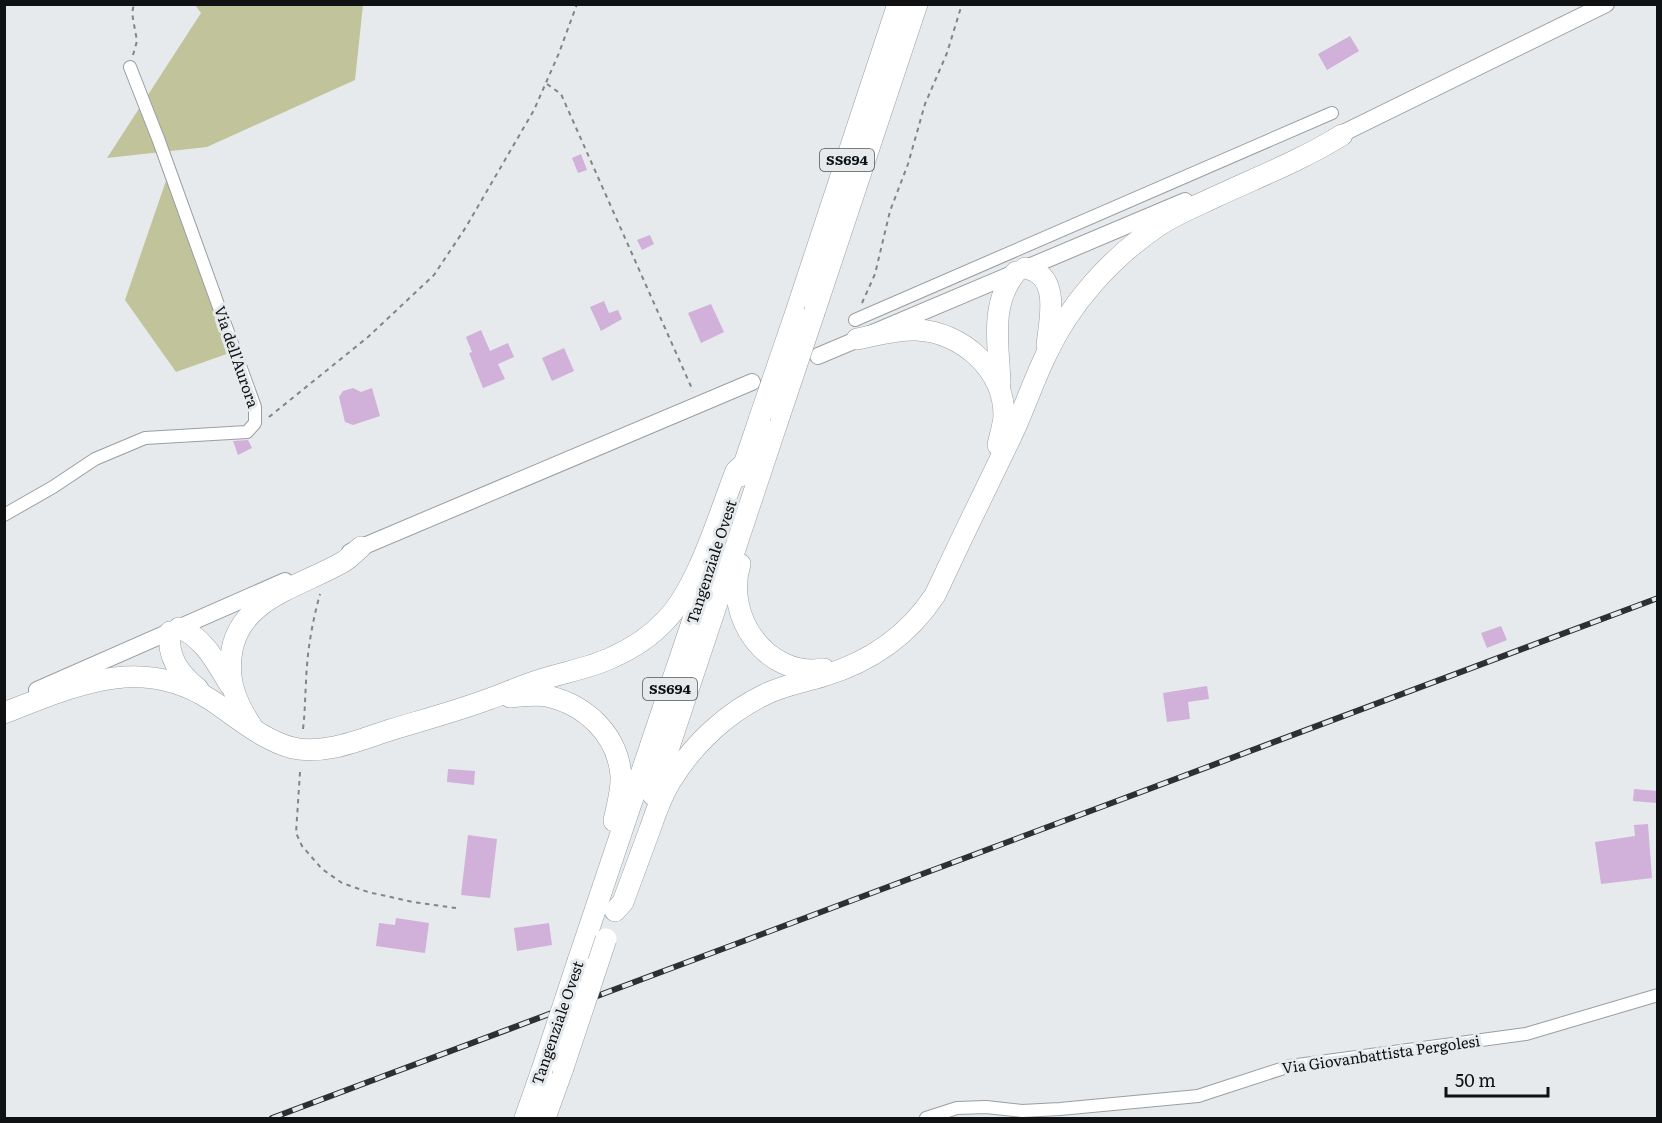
<svg xmlns="http://www.w3.org/2000/svg" width="1662" height="1123" viewBox="0 0 1662 1123" font-family="Literata,serif">
	<rect width="100%" height="100%" fill="#e6eaed"/>
	<g fill="#c1c49b">
		<path d="M195 5H363L355 80 207 147 107 158 201 13Z"/>
		<path d="M170 169 235 351 176 372 125 300Z"/>
	</g>
	<g fill="#d1b0d9">
		<path d="M1350 36 1359 51 1327 70 1318 54Z"/>
		<path d="M581 154 587 170 578 173 572 158Z"/>
		<path d="M650 235 654 244 642 250 637 240Z"/>
		<path d="M604 301 609 313 618 310 622 319 601 331 590 307Z"/>
		<path d="M711 304 724 332 701 343 688 313Z"/>
		<path d="M481 330 490 351 508 343 514 357 498 364 505 379 483 388 469 353 472 352 466 337Z"/>
		<path d="M564 348 574 371 552 381 542 358Z"/>
		<path d="M353 388 361 392 372 388 380 416 353 425 345 422 339 397 343 391Z"/>
		<path d="M248 440 252 448 238 455 233 441Z"/>
		<path d="M1501 626 1507 640 1487 648 1481 633Z"/>
		<path d="M1207 686 1209 699 1188 702 1190 719 1167 722 1163 693Z"/>
		<path d="M448 769 475 771 474 785 447 782Z"/>
		<path d="M1634 789 1658 791 1657 803 1633 801Z"/>
		<path d="M1648 824 1652 878 1601 884 1595 842 1635 836 1634 825Z"/>
		<path d="M468 835 497 839 490 898 461 895Z"/>
		<path d="M396 918 429 923 425 953 376 946 379 923 395 925Z"/>
		<path d="M549 923 552 945 517 951 514 928Z"/>
	</g>
	<g fill="none" stroke-linecap="round" stroke-linejoin="round">
		<g stroke="#9b9ea1" stroke-width="14">
			<g id="street">
				<path d="M855 320 1332 113"/>
				<path d="M4 515 53 487 95 459 145 438 247 432 255 423V407L159 141 130 67"/>
				<path d="M926 1118 957 1108 986 1107 1022 1111 1060 1109 1198 1096 1290 1066 1526 1034 1658 995"/>
			</g>
		</g>
		<g stroke="#9b9ea1" stroke-width="18">
			<g id="secondary">
				<path d="M1333 138 1606 4"/>
				<path d="M818 356 1185 201"/>
				<path d="M350 552 752 382"/>
				<path d="M37 690 285 581"/>
			</g>
		</g>
		<g stroke="#9b9ea1" stroke-width="22">
			<g id="highway">
				<path d="M1025 268C1061 275 1050 318 1047 345"/>
				<path d="M815 310 917 4"/>
				<path d="M795 315 898 4"/>
				<path d="M857 339C877 335 896 329 917 330 962 332 1005 370 1004 417 1003 426 1000 436 998 445"/>
				<path d="M1000 384C999 345 989 305 1016 272"/>
				<path d="M740 476 760 417"/>
				<path d="M740 564C724 616 766 678 824 669"/>
				<path d="M179 628C204 637 217 664 230 685"/>
				<path d="M170 632C167 658 179 673 198 689"/>
				<path d="M510 697C522 696 535 694 547 696 586 705 617 734 621 775 622 790 617 806 614 821"/>
				<path d="M4 713C74 686 140 654 211 700 237 717 262 740 293 748 325 755 359 740 390 730 423 720 457 711 489 699 506 693 523 685 540 680 564 672 591 668 613 657 633 648 651 636 665 621 698 588 719 514 736 471L745 463"/>
				<path d="M251 725C237 704 228 683 231 657 236 599 300 587 343 562 350 558 355 552 361 547"/>
				<path d="M653 795 780 414"/>
				<path d="M615 911 623 902C632 878 641 853 650 829 656 812 662 794 672 779 694 743 728 712 766 694 784 685 804 682 823 676 870 662 908 636 935 595 959 544 983 494 1008 443 1022 415 1032 384 1046 355 1070 303 1111 258 1158 226 1176 214 1196 206 1215 197 1258 177 1302 160 1342 135"/>
				<path d="M578 961 709 572"/>
				<path d="M525 1118 542 1070"/>
				<path d="M545 1118 563 1068"/>
			</g>
		</g>
		<g stroke="#828587" stroke-width="2" stroke-dasharray="4.5 4.5" stroke-linecap="butt">
			<path d="M133 55 137 41 132 13 134 4"/>
			<path d="M547 84 561 94 693 391"/>
			<path d="M862 303 875 274 890 211 908 164 925 104 947 53 962 4"/>
			<path d="M269 417 368 337 434 275 466 227 534 110 559 53 577 4"/>
			<path d="M303 729C305 713 305 698 306 682 307 652 312 623 320 594"/>
			<path d="M300 772 296 833 302 846 322 869 342 883 368 892 413 902 456 908"/>
		</g>
		<use href="#street" stroke="#fff" stroke-width="12"/>
		<use href="#secondary" stroke="#fff" stroke-width="16"/>
		<use href="#highway" stroke="#fff" stroke-width="21"/>
		<g stroke="#2d2f30" stroke-width="6">
			<path id="rail" d="M272 1118 1658 598"/>
		</g>
		<use href="#rail" stroke="#e6eaed" stroke-width="4" stroke-dasharray="11" stroke-linecap="butt"/>
		<g stroke="#9b9ea1" stroke-width="22" stroke-linecap="butt">
			<g id="highway-bridge">
				<path d="M780 414 815 310"/>
				<path d="M760 417 795 315"/>
				<path d="M563 1068 606 939"/>
				<path d="M542 1070 578 961"/>
			</g>
		</g>
		<use href="#highway-bridge" stroke="#fff" stroke-width="21"/>
	</g>
	<g text-anchor="middle" stroke-width="6" stroke-linejoin="round" paint-order="stroke">
		<g fill="#e6eaed" stroke="#505254" stroke-width="1.5">
			<rect x="820" y="149" width="54" height="22" rx="4.5"/>
			<rect x="643" y="678" width="54" height="22" rx="4.5"/>
		</g>
		<g font-size="14" font-weight="bold" fill="#0f1112">
			<text x="847" y="165">SS694</text>
			<text x="670" y="694">SS694</text>
		</g>
		<g font-size="15" fill="#0f1112" stroke="#e6eaed">
			<text transform="translate(236 357) rotate(71)" y="5">Via dell'Aurora</text>
			<text transform="translate(712 562) rotate(-72)" y="5">Tangenziale Ovest</text>
			<text transform="translate(558 1023) rotate(-71)" y="5">Tangenziale Ovest</text>
			<text transform="translate(1381 1055) rotate(-8)" y="5">Via Giovanbattista Pergolesi</text>
		</g>
	</g>
	<rect width="1662" height="1123" fill="none" stroke="#0f1112" stroke-width="12"/>
	<path d="M1446 1087v9h102v-9" fill="none" stroke="#0f1112" stroke-width="3"/>
	<text x="1455" y="1087" font-size="18" fill="#0f1112" stroke="#e6eaed" stroke-width="4.5" paint-order="stroke">50 m</text>
</svg>
